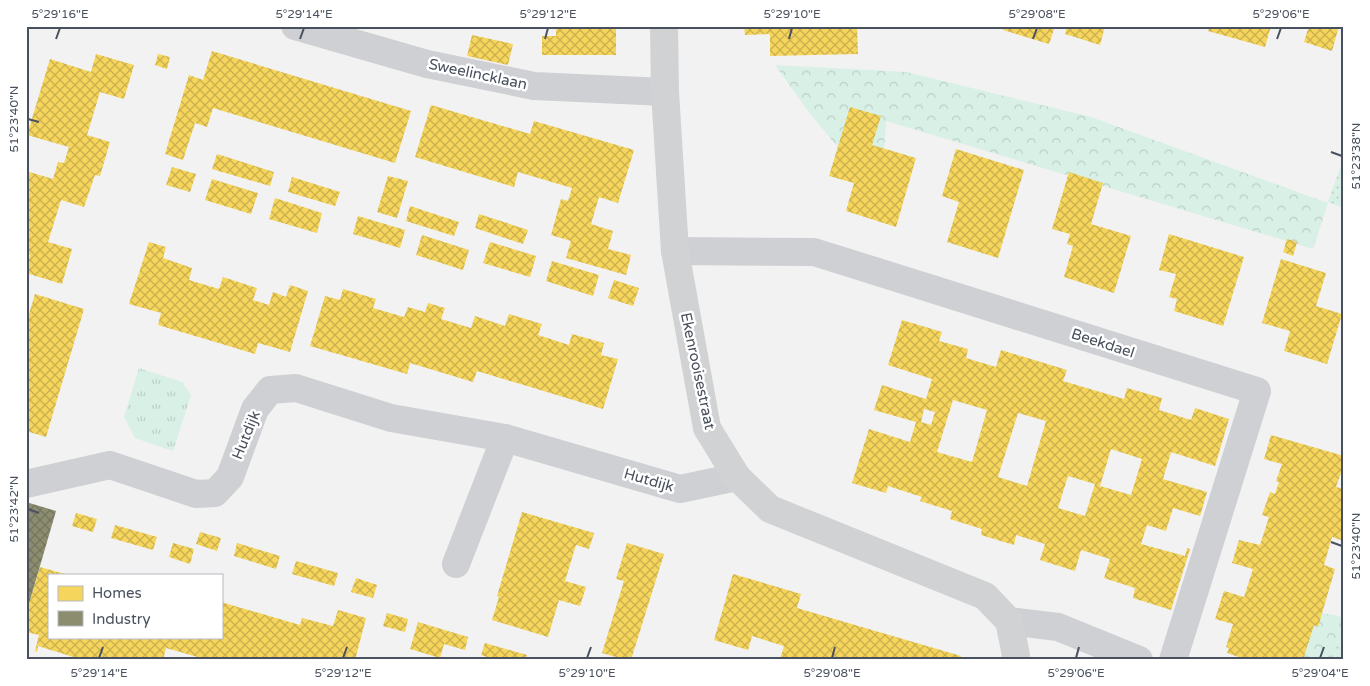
<svg xmlns="http://www.w3.org/2000/svg" width="1370" height="686" viewBox="0 0 1370 686" font-family="'Varela Round',sans-serif">
	<defs>
		<pattern id="grass-dots" width="8" height="8" patternUnits="userSpaceOnUse" patternTransform="scale(1.25)"><rect width="8" height="8" fill="#d8f0e5"/><path d="M2 2h.1M6 6h.1" fill="none" stroke="#bbd0c7" stroke-width="1.8" stroke-linecap="round"/></pattern>
		<pattern id="forest-crowns" width="20" height="18" patternUnits="userSpaceOnUse" patternTransform="scale(1.25)"><rect width="20" height="18" fill="#d8f0e5"/><path d="M2 6a3 3 0 1 1 6 0M12 15a3 3 0 1 1 6 0" fill="none" stroke="#bbd0c7"/></pattern>
		<pattern id="park-tufts" width="24" height="20" patternUnits="userSpaceOnUse" patternTransform="scale(1.25)"><rect width="24" height="20" fill="#d8f0e5"/><path d="M3 7l-1-3M5 7V3M7 7l1-3M15 17l-1-3M17 17v-4M19 17l1-3" fill="none" stroke="#bbd0c7"/></pattern>
		<pattern id="homes-cross-hatch" width="8" height="8" patternUnits="userSpaceOnUse" patternTransform="scale(1.25)"><rect width="8" height="8" fill="#f6d55c"/><path d="M0 0l8 8M0 8l8-8" fill="none" stroke="#c9af4f"/></pattern>
		<pattern id="industry-cross-hatch" width="8" height="8" patternUnits="userSpaceOnUse" patternTransform="scale(1.25)"><rect width="8" height="8" fill="#8c8c6e"/><path d="M0 0l8 8M0 8l8-8" fill="none" stroke="#74755e"/></pattern>
	</defs>
	<rect width="100%" height="100%" fill="#f2f2f2"/>
	<g fill="url(#grass-dots)">
		<path d="M1344 157V208L1328 202Z"/>
		<path d="M1344 617V660H1332Z"/>
	</g>
	<g fill="url(#forest-crowns)">
		<path d="M775 65 906 72 1091 117 1328 203 1313 249 886 121 883 167 840 150 808 111Z"/>
		<path d="M1305 610 1344 617 1332 660H1289Z"/>
	</g>
	<path fill="url(#park-tufts)" d="M139 368 182 382 191 395 173 451 135 438 124 417Z"/>
	<g fill="url(#homes-cross-hatch)" fill-rule="evenodd">
		<path d="M556 26H616V55H542V36H556Z"/>
		<path d="M744 26H857L858 54 770 56V34L745 35Z"/>
		<path d="M1004 26H1055L1049 44 1003 30Z"/>
		<path d="M1067 26H1105L1100 45 1065 34Z"/>
		<path d="M1210 26H1271L1265 47 1208 31Z"/>
		<path d="M1309 26H1339L1332 51 1304 42Z"/>
		<path d="M472 35 513 44 508 65 467 56Z"/>
		<path d="M212 51 411 111 395 163 213 108 207 127 195 123 183 160 165 154 189 75 203 80Z"/>
		<path d="M96 54 134 65 124 99 100 92 87 135 110 142 100 176 95 175 84 207 61 200 48 242 72 249 62 284 26 273 30 255 26 254V171L53 179 58 162 64 163 69 147 27 135 50 59 91 72Z"/>
		<path d="M158 54 170 57 167 69 155 65Z"/>
		<path d="M431 105 530 134 534 121 634 150 618 203 599 197 591 224 613 231 608 249 631 255 626 275 566 258 571 241 551 235 561 199 568 201 572 188 518 172 514 187 415 157Z"/>
		<path d="M850 107 881 116 872 145 916 158 896 227 846 211 854 183 829 176Z"/>
		<path d="M956 149 1024 170 998 258 947 242 959 202 942 196Z"/>
		<path d="M217 154 274 172 270 186 212 169Z"/>
		<path d="M172 167 196 174 190 192 166 185Z"/>
		<path d="M1069 172 1103 183 1091 224 1131 236 1114 293 1064 277 1073 246 1067 244 1070 234 1052 229Z"/>
		<path d="M388 176 408 181 397 218 377 212Z"/>
		<path d="M292 177 340 192 335 206 288 192Z"/>
		<path d="M212 179 258 193 251 214 205 200Z"/>
		<path d="M275 198 322 213 317 233 269 219Z"/>
		<path d="M410 206 459 222 454 236 406 221Z"/>
		<path d="M479 214 528 230 523 244 475 228Z"/>
		<path d="M358 216 405 230 400 248 353 234Z"/>
		<path d="M1169 234 1244 257 1223 326 1174 311 1177 299 1169 297 1176 274 1159 270Z"/>
		<path d="M422 235 469 250 463 270 416 255Z"/>
		<path d="M1287 239 1297 242 1293 256 1283 252Z"/>
		<path d="M149 242 166 247 163 258 192 268 189 280 219 289 223 277 257 288 253 300 269 305 273 292 286 297 290 285 308 291 290 352 258 343 255 354 222 344 158 325 161 313 129 304Z"/>
		<path d="M490 242 536 256 530 277 483 263Z"/>
		<path d="M1281 259 1326 273 1316 306 1342 314 1327 364 1284 351 1290 331 1262 323Z"/>
		<path d="M552 261 599 275 593 296 546 281Z"/>
		<path d="M614 280 639 288 633 306 608 298Z"/>
		<path d="M343 289 376 299 373 308 404 317 408 307 425 312 428 303 445 308 441 319 471 328 475 316 505 326 509 314 542 324 538 335 569 345 572 334 604 343 601 355 618 359 603 409 477 371 473 382 410 363 407 374 310 346 325 296 340 300Z"/>
		<path d="M35 294 84 309 46 437 26 431V324Z"/>
		<path d="M902 320 942 332 939 341 968 349 966 358 996 367 1001 350 1067 370 1063 381 1124 399 1127 388 1162 398 1159 410 1191 420 1195 408 1229 419 1215 466 1171 452 1163 479 1207 492 1200 516 1173 508 1166 531 1147 525 1141 544 1185 556 1187 548 1190 549 1171 610 1133 598 1135 588 1104 578 1110 559 1081 550 1075 571 1040 560 1045 544 1016 535 1014 545 981 535 982 529 950 519 952 511 920 501 922 497 888 486 886 493 852 483 869 429 910 442 916 422 874 410 882 385 926 399 932 379 888 365ZM953 400 987 410 972 462 937 452ZM924 409 935 412 931 425 921 422ZM1018 413 1046 421 1027 486 998 477ZM1111 449 1142 459 1131 495 1100 486ZM1068 476 1095 484 1085 516 1058 508Z"/>
		<path d="M1271 435 1344 456V464L1336 487 1344 489V541L1332 537 1324 565 1335 569 1318 627 1314 625 1303 660H1248L1227 653 1229 648 1226 647 1233 624 1215 619 1224 591 1244 597 1253 569 1232 563 1239 540 1260 545 1269 517 1262 515 1270 492 1275 494 1279 482 1276 481 1282 464 1264 459Z"/>
		<path d="M522 512 594 533 589 549 576 545 565 581 586 587 580 606 559 600 548 637 492 620 499 597 497 596Z"/>
		<path d="M76 513 97 519 93 532 72 526Z"/>
		<path d="M115 525 157 537 153 550 111 538Z"/>
		<path d="M200 532 221 538 217 551 196 544Z"/>
		<path d="M173 543 194 549 190 564 169 557Z"/>
		<path d="M237 543 280 556 276 569 234 556Z"/>
		<path d="M627 543 664 554 631 660H626L602 653 624 581 616 579Z"/>
		<path d="M296 561 338 573 334 586 292 574Z"/>
		<path d="M40 567 65 574 49 575V637H221V602L300 625 302 618 333 626 338 610 366 618 355 660H208L166 648 163 660H83L38 646 37 652 35 651 39 635 26 632V607H28Z"/>
		<path d="M733 574 801 594 797 608 961 656 960 660H782L780 659 784 646 752 636 748 650 714 640Z"/>
		<path d="M356 578 377 585 373 598 351 592Z"/>
		<path d="M387 613 408 619 405 632 383 626Z"/>
		<path d="M418 622 468 637 465 650 444 644 440 658 410 649Z"/>
		<path d="M485 643 527 655 525 660H496L481 655Z"/>
	</g>
	<path fill="url(#industry-cross-hatch)" d="M26 502 56 511 28 607H26Z"/>
	<g fill="none" stroke-linecap="round" stroke-linejoin="round">
		<g stroke="#ced0d3" stroke-width="28">
			<path d="M295 26 427 64 534 86 665 92"/>
			<path d="M675 251 814 252 1257 391 1173 660"/>
			<path d="M26 484 110 465 196 494 215 493 230 477 255 409 270 390 296 388 391 418 505 438 680 489 737 477"/>
			<path d="M456 564 505 438"/>
			<path d="M1009 621 1058 627 1139 660"/>
		</g>
		<path stroke="#d0d2d4" stroke-width="28" d="M664 26 665 92 675 251 707 428 737 477 770 509 985 596 1009 621 1016 655 1015 660"/>
	</g>
	<path fill="none" stroke="#49515e" stroke-width="2" d="M56 39 60 28M300 39 304 28M545 39 548 28M789 39 792 28M1033 39 1037 28M1277 39 1281 28M28 119 39 122M1331 152 1342 156M28 509 39 513M1331 542 1342 546M99 658 103 647M343 658 347 647M587 658 591 647M832 658 835 647M1076 658 1079 647M1320 658 1324 647"/>
	<g text-anchor="middle" stroke-width="5" stroke-linejoin="round" paint-order="stroke">
		<g font-size="15" fill="#49515e" stroke="#fff">
			<text transform="translate(478 74) rotate(12)" y="5">Sweelincklaan</text>
			<text transform="translate(1103 343) rotate(18)" y="5">Beekdael</text>
			<text transform="translate(698 371) rotate(78)" y="5">Ekenrooisestraat</text>
			<text transform="translate(246 435) rotate(-68)" y="5">Hutdijk</text>
			<text transform="translate(649 480) rotate(16)" y="5">Hutdijk</text>
		</g>
	</g>
	<rect width="1370" height="686" fill="none" stroke="#ffffff" stroke-width="55"/>
	<rect x="48" y="574" width="175" height="65" fill="#ffffff" stroke="#b6b9bf"/>
	<rect x="58" y="586" width="25" height="15" fill="#f6d55c" stroke="#b6b9bf"/>
	<text x="92" y="598" font-size="15" fill="#49515e">Homes</text>
	<rect x="58" y="611" width="25" height="15" fill="#8c8c6e" stroke="#b6b9bf"/>
	<text x="92" y="624" font-size="15" fill="#49515e">Industry</text>
	<rect x="28" y="28" width="1314" height="630" fill="none" stroke="#49515e" stroke-width="2"/>
	<g font-size="12" text-anchor="middle" fill="#49515e">
		<text x="60" y="18">5°29'16"E</text>
		<text x="304" y="18">5°29'14"E</text>
		<text x="548" y="18">5°29'12"E</text>
		<text x="792" y="18">5°29'10"E</text>
		<text x="1037" y="18">5°29'08"E</text>
		<text x="1281" y="18">5°29'06"E</text>
		<text transform="translate(14 119) rotate(-90)" y="4">51°23'40"N</text>
		<text transform="translate(1356 156) rotate(-90)" y="4">51°23'38"N</text>
		<text transform="translate(14 509) rotate(-90)" y="4">51°23'42"N</text>
		<text transform="translate(1356 546) rotate(-90)" y="4">51°23'40"N</text>
		<text x="99" y="677">5°29'14"E</text>
		<text x="343" y="677">5°29'12"E</text>
		<text x="587" y="677">5°29'10"E</text>
		<text x="832" y="677">5°29'08"E</text>
		<text x="1076" y="677">5°29'06"E</text>
		<text x="1320" y="677">5°29'04"E</text>
	</g>
</svg>
